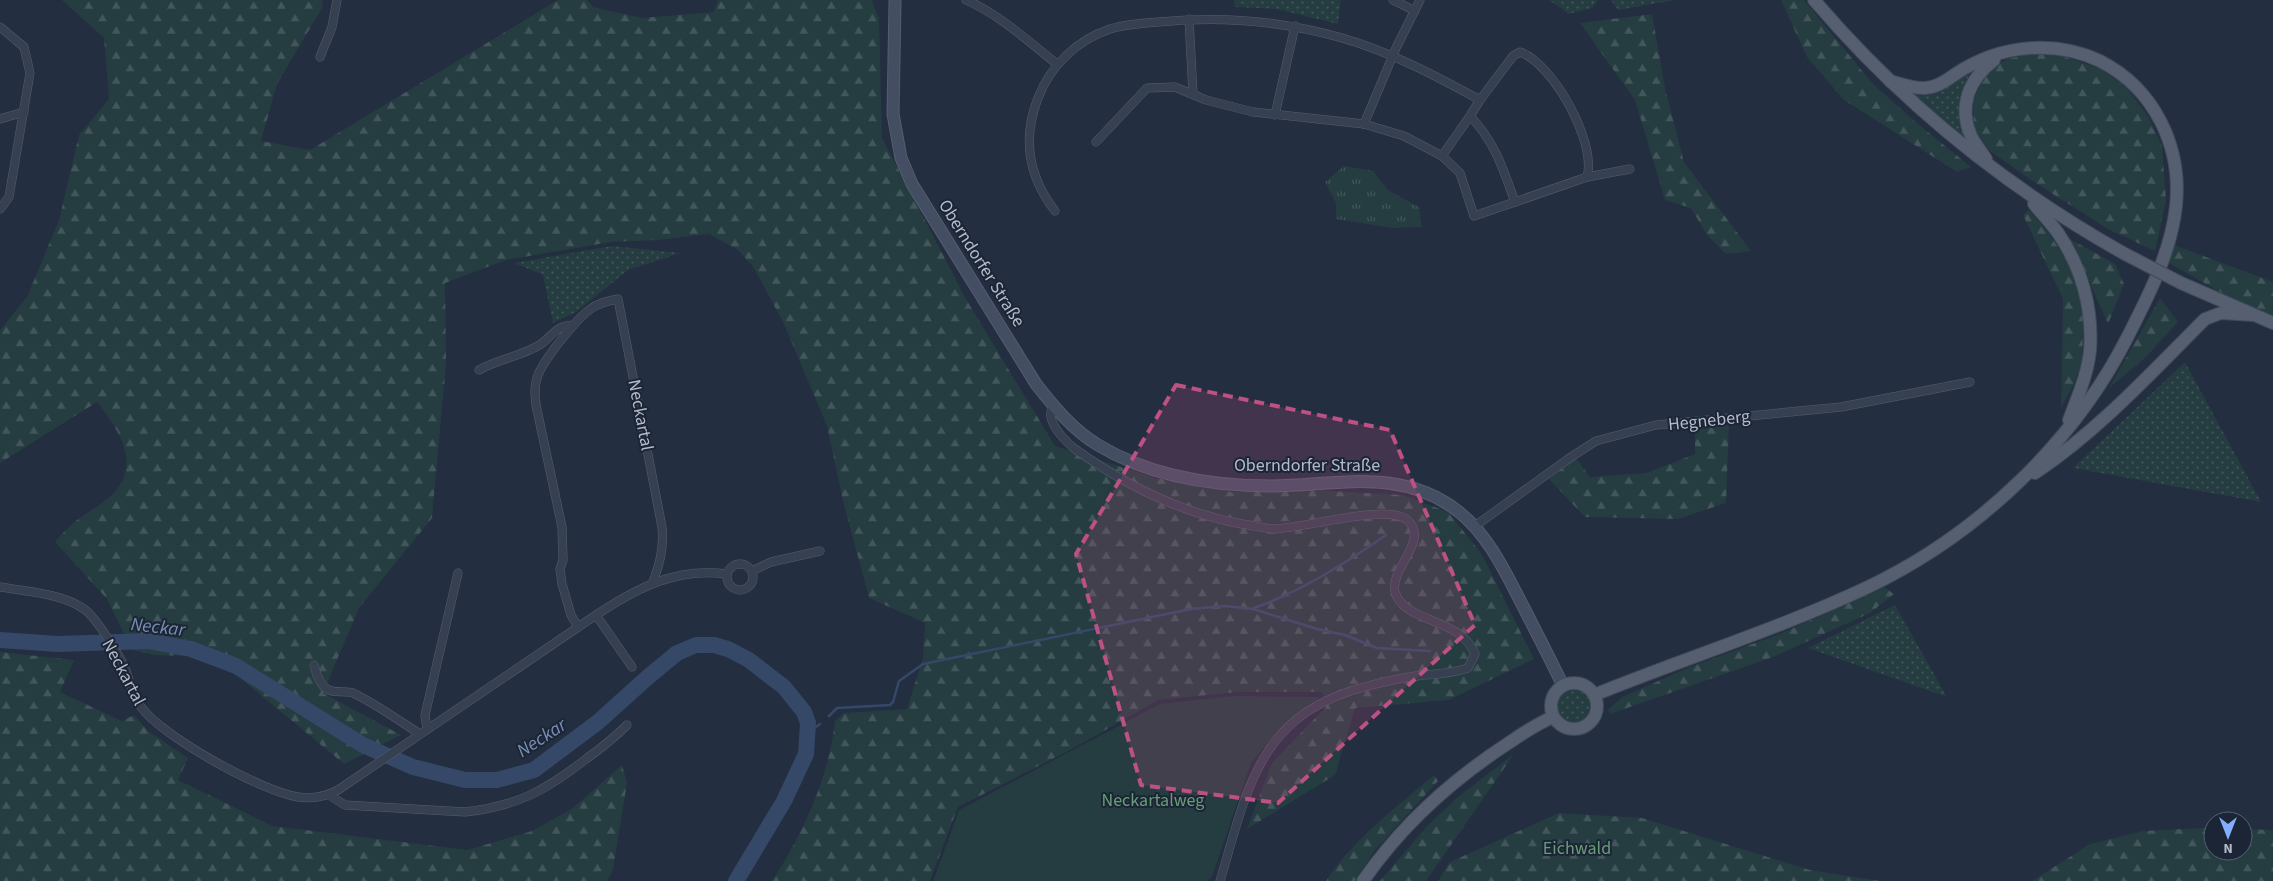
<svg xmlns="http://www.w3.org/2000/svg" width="2273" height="881" viewBox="0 0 2273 881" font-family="'Source Sans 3',sans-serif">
	<defs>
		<pattern id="grass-dots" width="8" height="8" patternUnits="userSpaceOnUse" patternTransform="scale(1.25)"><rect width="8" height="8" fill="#253c41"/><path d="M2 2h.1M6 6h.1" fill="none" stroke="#42565b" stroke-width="1.8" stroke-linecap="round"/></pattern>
		<pattern id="forest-firs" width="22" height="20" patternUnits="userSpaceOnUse" patternTransform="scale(1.25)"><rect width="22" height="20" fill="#253c41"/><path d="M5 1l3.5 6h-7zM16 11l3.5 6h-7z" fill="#42565b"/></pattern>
		<pattern id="park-tufts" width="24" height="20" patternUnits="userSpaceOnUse" patternTransform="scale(1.25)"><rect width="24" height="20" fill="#253c41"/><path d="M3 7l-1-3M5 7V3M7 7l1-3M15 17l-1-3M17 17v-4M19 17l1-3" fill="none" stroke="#42565b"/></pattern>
	</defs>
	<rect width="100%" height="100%" fill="#232e40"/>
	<g fill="url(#grass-dots)">
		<path d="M1234 0H1341L1338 24 1276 9 1235 7Z"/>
		<path d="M1549 0H1597V2L1592 8 1569 14Z"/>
		<path d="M1611 0H1676L1618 10Z"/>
		<path d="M1974 67C1957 95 1955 108 1966 139L1912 92Z"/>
		<path d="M612 246 681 253 628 270 576 312 553 323 543 275 514 263Z"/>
		<path d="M2185 362 2261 502 2073 468Z"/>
		<path d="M1895 605 1947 697 1808 648Z"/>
		<circle cx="1573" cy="706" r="18"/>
	</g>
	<g fill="url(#forest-firs)">
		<path d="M62 0H323L322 8 277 84 261 141 310 150 558 0H587L593 7 642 18 713 12 718 0H872L879 18 882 138 966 299 1055 446 1156 478 1232 492 1312 490 1403 495 1448 512 1481 553 1534 659 1449 700 1355 708 1335 775 1247 829 1272 763 1326 707 1322 692H1236L1158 700 1072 749 958 807 930 881H772C803 834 829 777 835 721L844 713 907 709 923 658 925 623 869 598 843 501 827 426 784 324 754 268 738 250 709 234 657 240 611 242 506 260 445 283 446 364 432 518 359 608 323 693 401 735 344 764 233 672 187 656 155 655 132 650 107 599 55 542C62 534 69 526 77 520 89 511 108 501 117 489 140 460 116 426 97 402L0 463V330L27 297 59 220 79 135 109 99 104 38Z"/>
		<path d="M1781 0H1804L1872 83 1918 124 1971 167 1957 172 1844 100 1807 57Z"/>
		<path d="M1652 14 1665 88 1684 162 1751 251 1726 254 1707 235 1691 208 1665 200 1635 100 1580 23Z"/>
		<path d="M2035 53 2065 57 2101 69 2127 88 2148 116 2162 146 2166 201 2155 251 2108 229 2034 182 1990 151 1974 128 1973 104 1983 75 2007 59Z"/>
		<path d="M2029 210 2049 233 2072 269 2084 303 2082 360 2075 382 2061 408 2063 299 2023 215Z"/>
		<path d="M2070 239 2115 264 2124 284 2108 324Z"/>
		<path d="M2174 245 2273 282V315L2238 302 2167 262Z"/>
		<path d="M2160 298 2178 322 2143 360 2109 388Z"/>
		<path d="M1729 425 1726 503 1678 519 1585 517 1549 479 1576 458 1590 477 1646 473 1695 454V426Z"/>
		<path d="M1884 587 1894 594 1870 613 1773 657 1610 714 1608 710 1622 697 1690 667 1782 633Z"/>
		<path d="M0 652 74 660 60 692 122 721 134 715 148 731 188 758 178 780 273 826 467 850 532 831 573 808 622 765 627 783 613 870 607 881H0Z"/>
		<path d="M1514 754 1426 881H1380L1427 826 1459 796Z"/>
		<path d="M1434 775 1438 781 1375 850 1355 881H1326C1353 839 1397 807 1434 775Z"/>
		<path d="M1559 813 1642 818 1810 870 1880 881H1438L1450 862Z"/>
		<path d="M2201 828H2213V851H2243V829L2273 830V881H2032L2090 844 2143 831Z"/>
	</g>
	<path fill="url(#park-tufts)" d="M1344 166 1373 171 1388 190 1419 207 1422 227 1392 228 1336 219V203L1325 182Z"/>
	<path fill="#253c41" d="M1233 696 1320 697 1276 733 1251 763 1212 877 1207 881H933L959 810 1160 704Z"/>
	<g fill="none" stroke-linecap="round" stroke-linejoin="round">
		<g stroke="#354868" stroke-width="2.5">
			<path d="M1254 608C1302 591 1344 564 1386 535"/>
			<path d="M829 716 837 708 890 705 893 702 899 681 923 664 1191 609 1225 606 1253 609 1317 629 1345 635 1377 648 1430 651"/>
			<path d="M808 733 820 724"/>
		</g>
		<path stroke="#354868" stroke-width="16" d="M0 640 58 644 148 641 191 649 236 666 363 745 413 767 465 780H497L534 770 598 722 648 677 677 653 696 645H714L728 649 749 660 784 687 804 712 808 723 806 754 784 801 736 881"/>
		<g stroke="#555e6d" stroke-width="9">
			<g id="street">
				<path d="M966 0C1000 15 1028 41 1057 64"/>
				<path d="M1393 0 1415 11"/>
				<path d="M1189 19 1193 94"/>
				<path d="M0 27 24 47 30 73 9 197 0 209"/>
				<path d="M320 57 332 27 337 0"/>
				<path d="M1480 100 1470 116C1495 142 1503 169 1515 202L1587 177"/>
				<path d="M1275 115 1295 26"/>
				<path d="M1470 116 1442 156 1460 173 1474 216 1515 202"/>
				<path d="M0 119 24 112"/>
				<path d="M1364 124 1396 48 1420 0"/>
				<path d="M1096 142 1147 88 1175 87 1206 100 1253 112 1364 124 1404 136 1442 156"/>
				<path d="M1055 211C1028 176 1022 139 1038 98 1050 66 1077 40 1110 29 1125 24 1143 23 1158 22 1220 16 1283 21 1342 38 1391 52 1436 76 1480 100L1513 56 1520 52C1553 63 1597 143 1587 177L1630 169"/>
				<path d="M479 370C498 359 523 356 541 344 555 334 555 326 574 325"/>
				<path d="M1053 406C1044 420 1064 440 1075 449 1125 485 1181 513 1242 524 1252 525 1263 528 1272 529 1302 529 1385 504 1406 519 1432 539 1389 569 1395 592 1404 623 1460 617 1475 654L1468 668C1451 674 1434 674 1416 676 1400 678 1383 682 1368 686 1259 713 1248 787 1220 881"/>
				<path d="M1475 526 1571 457 1596 441 1656 425 1841 407 1970 382"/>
				<circle cx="740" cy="577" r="13"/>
				<path d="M752 571 771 562 820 551"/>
				<path d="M0 587C27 592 61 593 84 609 95 616 120 656 125 668 130 681 132 695 141 707 163 737 261 791 298 797 312 799 325 797 338 790L596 615C637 588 676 567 727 574"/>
				<path d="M596 615 632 667"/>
				<path d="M578 627 571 615 562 584 560 569 563 560 562 527 536 405C535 396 534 387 537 378 542 361 575 321 589 310 598 303 608 301 618 299L662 527C664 547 660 563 653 582"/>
				<path d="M314 665C316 673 319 684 327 689 334 694 345 690 353 693 376 704 398 720 420 734"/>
				<path d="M427 729 425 715 458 573"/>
				<path d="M329 795 345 805 465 812C517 806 545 791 586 759 600 749 615 737 627 725"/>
			</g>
		</g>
		<g stroke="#555e6d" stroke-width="13">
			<path id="secondary" d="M895 2 893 114 901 158 912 184 1036 384C1054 407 1073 430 1098 445 1149 476 1214 486 1273 486 1339 485 1402 467 1459 512 1490 537 1506 574 1524 608 1537 634 1551 660 1563 686"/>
		</g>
		<g stroke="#404959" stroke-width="14">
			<g id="primary">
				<path d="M1814 0C1902 103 2007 188 2125 254"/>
				<path d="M1986 159C1981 151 1975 144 1971 136 1958 106 1969 79 1994 60"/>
				<path d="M2034 204C2042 214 2051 223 2058 233 2082 268 2093 309 2090 350 2088 374 2077 398 2069 420"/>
				<path d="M2181 283 2273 323"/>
				<path d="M2035 473C2099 430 2151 373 2205 319L2221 313 2253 315"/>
				<circle cx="1574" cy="706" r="23"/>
				<path d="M1594 695C1685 658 1779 629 1868 587 1977 535 2074 443 2128 336 2149 295 2171 252 2176 206 2182 147 2155 89 2100 61 2058 41 2008 44 1967 67 1953 74 1942 87 1925 88 1914 89 1901 84 1890 81"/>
				<path d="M1363 881C1401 826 1452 780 1507 744 1522 734 1536 724 1553 717"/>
			</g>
		</g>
		<use href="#street" stroke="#374050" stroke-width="8"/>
		<use href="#secondary" stroke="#444e63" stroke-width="11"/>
		<use href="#primary" stroke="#555f70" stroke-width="12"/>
		<g stroke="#404959" stroke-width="14" stroke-linecap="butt">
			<path id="primary-bridge" d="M2125 254 2181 283"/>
		</g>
		<use href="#primary-bridge" stroke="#555f70" stroke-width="12"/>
	</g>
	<path fill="#bd5182" fill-opacity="0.2" stroke="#bd5182" stroke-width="4" stroke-dasharray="10 6" stroke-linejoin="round" d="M1176 385 1390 430 1475 625 1278 803 1141 785 1076 554Z"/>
	<g text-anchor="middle" stroke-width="4" stroke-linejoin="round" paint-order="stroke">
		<g font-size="18" fill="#b3bbca" stroke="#1c2535">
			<text transform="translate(982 263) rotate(58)" y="6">Oberndorfer Straße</text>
			<text transform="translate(641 415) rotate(79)" y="6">Neckartal</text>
			<text transform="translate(1709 420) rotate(-6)" y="6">Hegneberg</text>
			<text x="1307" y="471">Oberndorfer Straße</text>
			<text transform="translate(124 672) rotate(62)" y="6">Neckartal</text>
		</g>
		<g font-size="18" fill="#689d77" stroke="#1c2535">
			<text x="1153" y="806">Neckartalweg</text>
			<text x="1577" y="854">Eichwald</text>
		</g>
		<g font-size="19" font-style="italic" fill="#798fb4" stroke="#1c2535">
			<text transform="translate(158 626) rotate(6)" y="7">Neckar</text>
			<text transform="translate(541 737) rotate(-33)" y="7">Neckar</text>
		</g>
	</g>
	<g transform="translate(2228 836) rotate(180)"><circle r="24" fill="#1c2535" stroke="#586171"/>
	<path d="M0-4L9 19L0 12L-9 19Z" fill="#84adff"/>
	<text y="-8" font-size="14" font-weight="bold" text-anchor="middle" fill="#b3bbca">N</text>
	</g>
</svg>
